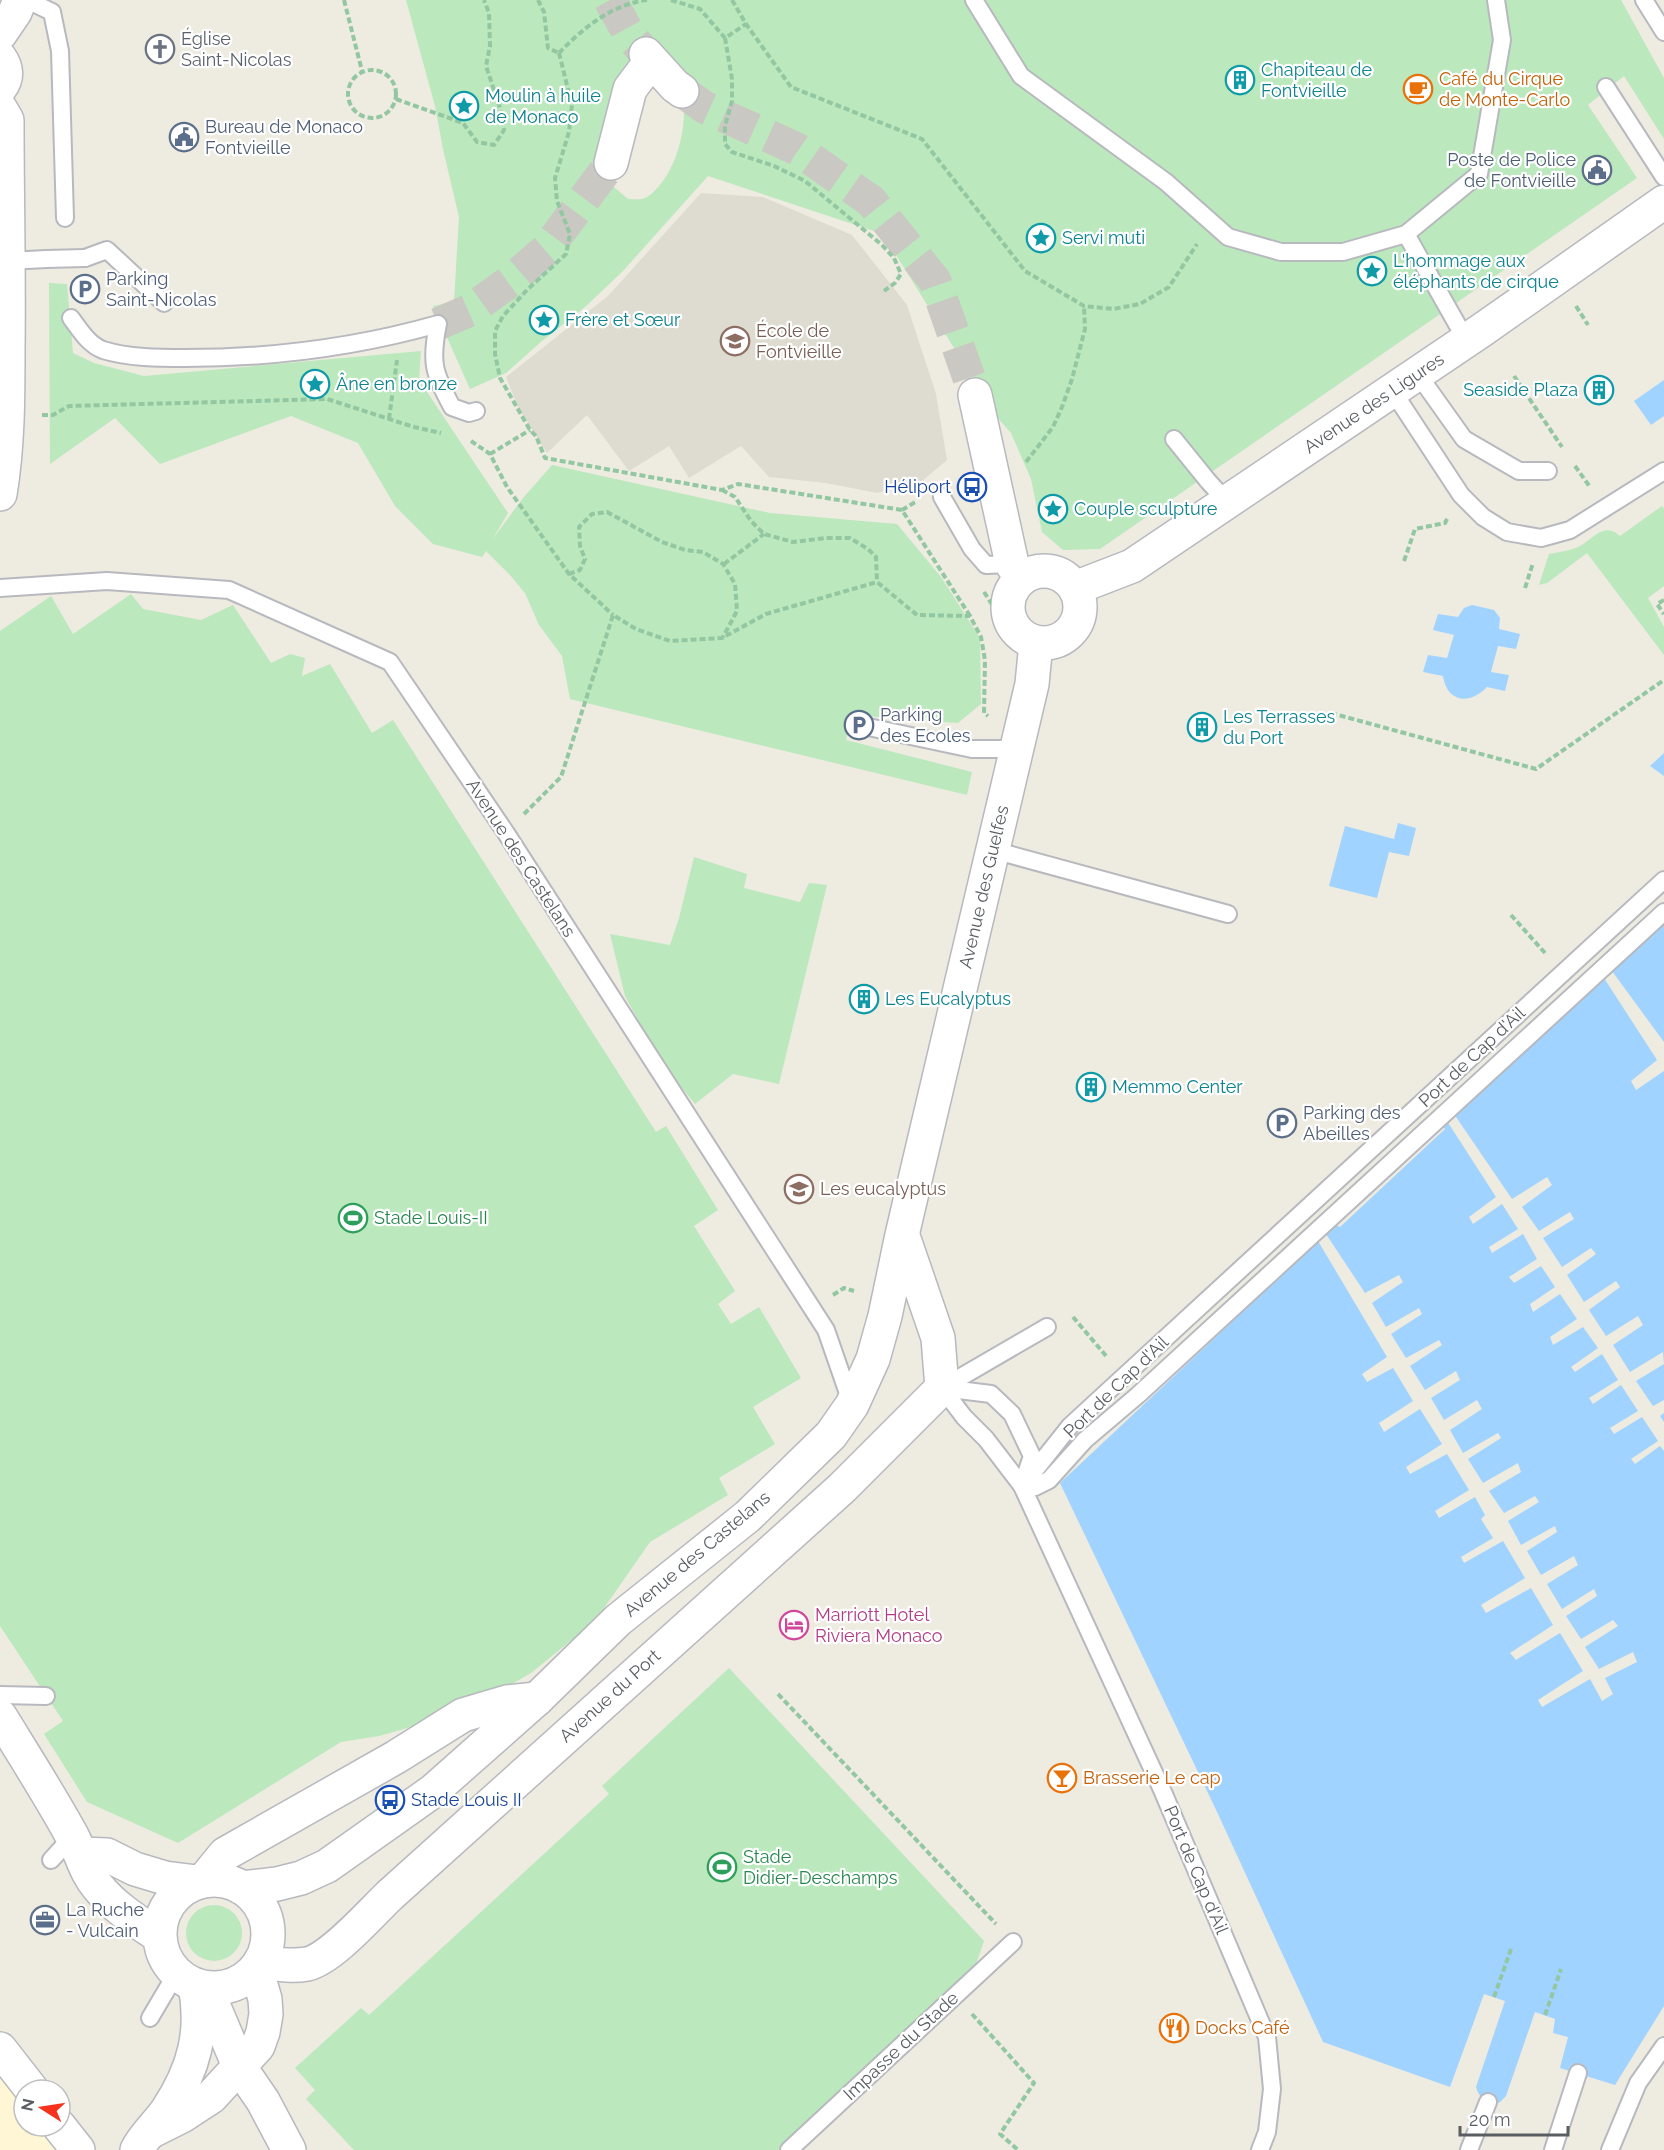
<svg xmlns="http://www.w3.org/2000/svg" width="1664" height="2150" viewBox="0 0 1664 2150" font-family="Raleway,sans-serif">
	<rect width="100%" height="100%" fill="#eeebe1"/>
	<path fill="#fff6d5" d="M0 2050 24 2090V2126H51L67 2150H0Z"/>
	<path fill="#dedbd0" d="M701 193 763 197 852 235 907 305 936 394 947 460 922 481 877 493 826 483 769 477 741 446 689 478 669 446 629 471 587 415 547 453 518 407 506 377 608 296Z"/>
	<g fill="#bbe8bc" fill-rule="evenodd">
		<path d="M406 0H1621L1664 78V139L1624 76 1588 105 1637 178 1100 549 1063 550 1042 532 1031 479 1011 433 997 417 883 234 708 176 623 271 585 307 542 341 506 373 470 389 433 306 454 302 459 217 443 149 435 106ZM678 71C690 105 684 152 663 181 657 188 651 197 642 199 638 200 632 199 628 199L614 187 605 152 612 94Z"/>
		<path d="M49 283 67 284 73 353 94 363 144 376 421 351 419 380 508 513 492 540 523 498 552 465 770 513 897 524 941 577 980 638 981 704 958 723 852 715 846 740 972 772 967 795 570 699 562 656 539 625 525 593 510 575 486 551 482 557 433 544 395 506 358 443 291 416 160 464 115 418 50 464Z"/>
		<path d="M1662 506 1664 509V586L1648 598 1664 627V655L1587 553 1547 583 1539 585 1549 554C1558 552 1569 551 1578 547 1594 539 1603 521 1620 536Z"/>
		<path d="M131 594 143 609 201 620 233 605 271 663 290 654 305 658 302 676 330 664 372 733 393 720 656 1132 666 1126 718 1210 694 1226 735 1291 718 1304 731 1324 759 1307 801 1378 753 1407 775 1444 719 1478 728 1495 650 1542 595 1621 531 1673 498 1692 432 1721 379 1736 341 1742 178 1843 87 1802 44 1734 63 1721 0 1626V631L51 596 73 634Z"/>
		<path d="M694 857 747 874 744 888 800 902 809 883 827 885 779 1084 733 1074 695 1104 661 1062 625 996 610 934 670 945 679 918Z"/>
		<path d="M729 1668 984 1941 975 1967 778 2150H354L306 2099 315 2090 295 2068 361 2008 369 2015 609 1794 602 1786Z"/>
		<circle cx="214" cy="1933" r="28"/>
	</g>
	<g fill="#a0d3ff">
		<path d="M1664 380V416L1651 425 1634 401Z"/>
		<path d="M1472 605 1494 610 1500 618 1499 629 1520 634 1516 649 1498 646 1491 672 1509 675 1505 691 1487 687C1470 705 1447 703 1443 676L1423 672 1428 655 1447 658 1454 635 1433 630 1438 614 1458 617 1464 608Z"/>
		<path d="M1664 753V776L1650 766Z"/>
		<path d="M1398 823 1416 828 1409 856 1389 852 1377 898 1329 886 1345 826 1394 839Z"/>
		<path d="M1664 923V2006L1615 2085 1560 2068 1568 2037 1553 2033 1555 2019 1535 2012 1506 2096 1499 2103C1487 2102 1479 2099 1476 2087L1505 2001 1484 1994 1450 2087 1323 2042 1218 1814 1060 1483 1318 1241 1336 1225 1340 1227 1445 1129 1443 1126Z"/>
	</g>
	<g fill="#eeebe1">
		<path d="M1612 971 1664 1042V1071L1636 1090 1631 1081 1657 1060 1604 978Z"/>
		<path d="M1454 1114 1512 1199 1547 1177 1552 1185 1522 1207 1539 1231 1570 1212 1574 1219 1543 1238 1562 1267 1591 1248 1596 1254 1567 1275 1584 1302 1616 1281 1620 1287 1589 1310 1606 1336 1638 1316 1643 1325 1613 1345 1630 1372 1663 1352 1664 1364 1636 1381 1653 1406 1664 1400V1413L1660 1416 1664 1422V1451L1660 1446 1635 1464 1631 1459 1658 1441 1642 1417 1614 1434 1610 1428 1638 1411 1621 1385 1593 1404 1589 1398 1618 1380 1602 1354 1575 1372 1571 1367 1598 1348 1583 1327 1553 1345 1550 1337 1577 1319 1560 1294 1533 1312 1530 1304 1555 1287 1541 1266 1514 1283 1509 1277 1537 1259 1523 1234 1492 1253 1489 1247 1518 1229 1502 1204 1473 1224 1469 1217 1496 1197 1447 1121Z"/>
		<path d="M1326 1234 1365 1293 1399 1275 1403 1282 1372 1303 1386 1327 1419 1308 1422 1314 1391 1334 1406 1358 1439 1340 1442 1345 1410 1366 1425 1390 1456 1371 1460 1380 1431 1398 1444 1420 1477 1400 1482 1409 1450 1430 1463 1453 1498 1433 1501 1438 1468 1459 1483 1483 1518 1463 1521 1472 1489 1491 1504 1513 1535 1496 1539 1502 1508 1521 1521 1545 1555 1526 1557 1532 1527 1551 1541 1575 1574 1556 1578 1565 1547 1584 1562 1609 1594 1589 1597 1596 1566 1616 1581 1639 1613 1620 1618 1626 1585 1647 1599 1669 1633 1652 1637 1662 1605 1678 1613 1694 1602 1701 1590 1679 1542 1707 1538 1700 1583 1671 1560 1633 1516 1660 1510 1653 1553 1625 1531 1588 1486 1613 1481 1605 1525 1578 1503 1541 1464 1563 1461 1557 1493 1538 1481 1519 1485 1515 1475 1497 1439 1518 1435 1511 1469 1490 1447 1454 1410 1474 1406 1467 1442 1444 1420 1409 1384 1432 1379 1423 1413 1401 1393 1368 1367 1382 1362 1374 1387 1357 1318 1241Z"/>
	</g>
	<g fill="none" stroke-linecap="round" stroke-linejoin="round">
		<g stroke="#c9c8c2" stroke-width="33" stroke-dasharray="33 16" stroke-linecap="butt">
			<path d="M610 0 630 36 646 54"/>
			<path d="M682 91 704 107 797 149 871 201 935 281 975 395"/>
			<path d="M438 324 470 310 509 282 546 250 611 163"/>
		</g>
		<g stroke="#b7b9bf" stroke-width="20">
			<g id="service">
				<path d="M27 0 52 12 60 51 65 218"/>
				<path d="M974 0 1021 76 1166 182 1228 237 1281 252H1343L1406 234 1479 174 1502 40 1496 0"/>
				<path d="M1644 0 1664 32"/>
				<path d="M1606 87 1664 177"/>
				<path d="M1406 234 1466 340"/>
				<path d="M85 258 107 250 164 303"/>
				<path d="M9 261 46 259"/>
				<path d="M71 318C80 330 89 345 103 350 129 358 159 358 185 358 270 358 357 347 438 324 430 363 434 373 452 407L469 413 476 411"/>
				<path d="M1417 373 1464 439 1519 471H1548"/>
				<path d="M1392 390 1461 495 1483 517 1507 532 1541 538 1570 530 1664 471"/>
				<path d="M1174 439 1208 481 1227 502"/>
				<path d="M942 497 972 549 986 565 1012 564"/>
				<path d="M0 588 107 581 229 590 390 662 506 833 826 1330 851 1402"/>
				<path d="M859 725 972 749H1016"/>
				<path d="M993 850 1228 914"/>
				<path d="M942 1388 1047 1327"/>
				<path d="M1027 1480 1070 1426 1664 880"/>
				<path d="M1022 1486 1032 1456 1012 1414 991 1394 942 1388 964 1417 986 1439 1022 1486 1163 1792 1267 2037 1272 2089 1267 2132 1260 2150"/>
				<path d="M1022 1486 1035 1487 1049 1480 1085 1440 1138 1395 1664 912"/>
				<path d="M0 1695 46 1696"/>
				<path d="M51 1860 72 1837"/>
				<path d="M150 2018 176 1974"/>
				<path d="M789 2150 1013 1942"/>
				<path d="M1469 2150 1488 2102"/>
				<path d="M1553 2150 1578 2073"/>
				<path d="M1610 2150 1638 2083 1664 2046"/>
			</g>
		</g>
		<g stroke="#b7b9bf" stroke-width="36">
			<g id="minor">
				<path d="M0 34 15 12 20 0"/>
				<path d="M646 54 675 86 682 91"/>
				<path d="M0 58C7 68 8 78 0 88"/>
				<path d="M0 108 7 120C7 196 9 272 8 348 8 397 8 446 0 494"/>
				<path d="M611 163 630 89 651 61"/>
				<path d="M975 395 1012 564 1021 578"/>
				<circle cx="1044" cy="607" r="36"/>
				<path d="M1075 588 1132 566 1482 330 1664 202"/>
				<path d="M203 1881 225 1854 396 1757 463 1715 507 1702 537 1699"/>
				<path d="M242 1888 277 1884 301 1878 327 1866 433 1791 537 1699 618 1620 748 1516 831 1435 852 1405 873 1359 885 1316 902 1235 1032 684 1036 643"/>
				<path d="M260 1962C276 1964 291 1967 307 1964 331 1959 371 1913 390 1895L842 1488 942 1388 938 1338 903 1236"/>
				<path d="M206 1988 239 2066 263 2101 289 2150"/>
				<path d="M0 2049 32 2090"/>
				<path d="M59 2126 78 2150"/>
			</g>
		</g>
		<g stroke="#b7b9bf" stroke-width="36">
			<g id="tertiary">
				<path d="M0 1716C24 1755 49 1794 71 1834 81 1852 85 1872 98 1887 114 1907 138 1922 159 1936"/>
				<path d="M81 1854 107 1855 135 1869 165 1878 197 1882"/>
				<circle cx="214" cy="1934" r="54"/>
				<path d="M152 2131 182 2116 211 2097 258 2046 263 2032 266 2014 265 1999 256 1968"/>
				<path d="M137 2150C144 2135 159 2123 168 2109 194 2069 204 2032 195 1985"/>
			</g>
		</g>
		<g stroke="#92c7a2" stroke-width="4" stroke-dasharray="6 3" stroke-linecap="butt">
			<path d="M344 0 362 71"/>
			<path d="M538 0 544 12 548 48 559 53"/>
			<path d="M671 0 700 9 725 38 746 24"/>
			<path d="M732 0 746 24 791 87 922 139 1025 271 1084 306 1113 309 1140 304 1169 287 1197 244"/>
			<path d="M725 38 732 79V101L725 126V144L732 152 774 166 805 181 882 245 894 258 901 274 895 283 884 291"/>
			<path d="M559 53 572 105 569 132 555 178 557 201 570 234 566 254 527 290 503 316 495 331V354L500 378 530 430 536 436 545 458 722 490 738 484 902 510 970 616"/>
			<path d="M559 53C582 29 612 4 647 0"/>
			<circle cx="372" cy="94" r="24"/>
			<path d="M396 99 463 123 477 142 494 145 504 130 500 108 486 66 490 46 489 13 484 0"/>
			<path d="M1576 306 1588 325"/>
			<path d="M1514 376 1562 447"/>
			<path d="M42 415H53L69 406 327 399 414 427 441 433"/>
			<path d="M389 419 397 360"/>
			<path d="M471 441 490 454 507 487 569 574 613 615"/>
			<path d="M490 454 530 430"/>
			<path d="M1026 462 1053 427 1062 407 1072 379 1085 329 1084 306"/>
			<path d="M1575 466 1590 487"/>
			<path d="M722 490 735 497 751 521 764 534 793 542 826 538H850L868 549 876 557 877 582"/>
			<path d="M902 510 917 501"/>
			<path d="M1404 561 1415 529 1445 523 1448 517"/>
			<path d="M724 564 764 534"/>
			<path d="M569 574 580 570 585 559 580 546 579 527 592 514 607 512 662 542 685 550 703 552 723 564 735 584 737 611 723 637"/>
			<path d="M1525 588 1533 563"/>
			<path d="M984 592 995 609"/>
			<path d="M1664 600 1657 604 1664 614"/>
			<path d="M1331 713 1536 769 1664 680"/>
			<path d="M524 814 561 777 613 615 636 629 670 641 722 638 766 614 877 582 917 615 970 616 981 637 985 660 984 713 988 716"/>
			<path d="M1511 915 1545 953"/>
			<path d="M833 1295 844 1288 854 1291"/>
			<path d="M1073 1317 1107 1357"/>
			<path d="M778 1694 996 1924"/>
			<path d="M1494 1997 1511 1949"/>
			<path d="M972 2014 1034 2083 1000 2134 1018 2150"/>
			<path d="M1545 2015 1561 1969"/>
		</g>
		<use href="#service" stroke="#fff" stroke-width="16"/>
		<use href="#minor" stroke="#fff" stroke-width="33"/>
		<use href="#tertiary" stroke="#fff" stroke-width="33"/>
		<g stroke="#b7b9bf" stroke-width="20" stroke-linecap="butt">
			<path id="service-bridge" d="M46 259 85 258"/>
		</g>
		<use href="#service-bridge" stroke="#fff" stroke-width="16"/>
	</g>
	<defs>
		<g id="church-ring" transform="scale(1.5)"><circle r="9.5" fill="#fff" stroke="#6b7280" stroke-width="1.5"/><path d="M-1.2-6h2.4v3.5h3.3v2.4h-3.3V6h-2.4V-.1h-3.3v-2.4h3.3Z" fill="#6b7280"/></g>
		<g id="building-ring" transform="scale(1.5)"><circle r="9.5" fill="#fff" stroke="#0f9aa8" stroke-width="1.5"/><path d="M-4-6H4V6H1V3H-1V6H-4ZM-2.5-4.3h1.7v1.8h-1.7ZM.8-4.3h1.7v1.8H.8ZM-2.5-1h1.7V.8h-1.7ZM.8-1h1.7V.8H.8Z" fill="#0f9aa8"/></g>
		<g id="cafe-ring" transform="scale(1.5)"><circle r="9.5" fill="#fff" stroke="#e8710a" stroke-width="1.5"/><path d="M-5.5-4.5H6V0H3Q3 3.5 0 3.5H-2.5Q-5.5 3.5-5.5 0ZM3-3.2v2h1.7v-2ZM-6 4.5H4V6H-6Z" fill="#e8710a"/></g>
		<g id="sight-ring" transform="scale(1.5)"><circle r="9.5" fill="#fff" stroke="#0f9aa8" stroke-width="1.5"/><path d="M0-6L1.8-2.2L6-1.7L2.9 1.2L3.7 5.4L0 3.3L-3.7 5.4L-2.9 1.2L-6-1.7L-1.8-2.2Z" fill="#0f9aa8"/></g>
		<g id="civic-ring" transform="scale(1.5)"><circle r="9.5" fill="#fff" stroke="#5c6f8a" stroke-width="1.5"/><path d="M-.6-6.5H3V-4.5H.6V-3L4-1V1h2V6H-6V1h2V-1L-.6-3ZM-1.2 2.5V6h2.4V2.5Z" fill="#5c6f8a"/></g>
		<g id="parking-ring" transform="scale(1.5)"><circle r="9.5" fill="#fff" stroke="#5c6f8a" stroke-width="1.5"/><path d="M-3.5-5.5H1a3.5 3.5 0 0 1 0 7H-1V5.5H-3.5ZM-1-3.4V-.6H.8a1.4 1.4 0 0 0 0-2.8Z" fill="#5c6f8a"/></g>
		<g id="school-ring" transform="scale(1.5)"><circle r="9.5" fill="#fff" stroke="#8d6e63" stroke-width="1.5"/><path d="M0-5L7-2L0 1L-7-2ZM-4 1L0 2.5L4 1V4Q0 6-4 4Z" fill="#8d6e63"/></g>
		<g id="bus-ring" transform="scale(1.5)"><circle r="9.5" fill="#fff" stroke="#1a4fb4" stroke-width="1.5"/><path d="M-5-6H5V4H4V6H2V4H-2V6H-4V4H-5ZM-3.5-4V0h7V-4ZM-3.5 1.2v1.5H-2V1.2ZM2 1.2v1.5H3.5V1.2Z" fill="#1a4fb4"/></g>
		<g id="stadium-ring" transform="scale(1.5)"><circle r="9.5" fill="#fff" stroke="#2e9e5b" stroke-width="1.5"/><path d="M0-5a6.5 5 0 1 0 0 10a6.5 5 0 1 0 0-10ZM-3.5-1.8h7v3.6h-7Z" fill="#2e9e5b"/></g>
		<g id="hotel-ring" transform="scale(1.5)"><circle r="9.5" fill="#fff" stroke="#d1479c" stroke-width="1.5"/><path d="M-6-4.5h1.5V1H6V5H4.5V3h-9V5H-6ZM-4 0a1.8 1.8 0 1 1 3.6 0ZM.5 0V-2.5h3Q6-2.5 6 0Z" fill="#d1479c"/></g>
		<g id="bar-ring" transform="scale(1.5)"><circle r="9.5" fill="#fff" stroke="#e8710a" stroke-width="1.5"/><path d="M-6-5H6L.8 .8V4.5H3.5V6h-7V4.5H-.8V.8Z" fill="#e8710a"/></g>
		<g id="office-ring" transform="scale(1.5)"><circle r="9.5" fill="#fff" stroke="#5c6f8a" stroke-width="1.5"/><path d="M-6-3h4V-5.5h4V-3h4V5H-6ZM-1-4.5V-3h2v-1.5ZM-6 0V1H6V0Z" fill="#5c6f8a"/></g>
		<g id="restaurant-ring" transform="scale(1.5)"><circle r="9.5" fill="#fff" stroke="#e8710a" stroke-width="1.5"/><path d="M-5-6h1v4h1v-4h1v4h1v-4h1v5L-1.5 .5V6h-2V.5L-5-1ZM5-6V6H3V1.5H1.5Q1.5-4 5-6Z" fill="#e8710a"/></g>
	</defs>
	<g fill-rule="evenodd">
		<use href="#church-ring" x="160" y="49"/>
		<use href="#building-ring" x="1240" y="80"/>
		<use href="#cafe-ring" x="1418" y="89"/>
		<use href="#sight-ring" x="464" y="106"/>
		<use href="#civic-ring" x="184" y="137"/>
		<use href="#civic-ring" x="1597" y="170"/>
		<use href="#sight-ring" x="1041" y="238"/>
		<use href="#sight-ring" x="1372" y="271"/>
		<use href="#parking-ring" x="85" y="289"/>
		<use href="#sight-ring" x="544" y="320"/>
		<use href="#school-ring" x="735" y="341"/>
		<use href="#sight-ring" x="315" y="384"/>
		<use href="#building-ring" x="1599" y="390"/>
		<use href="#bus-ring" x="972" y="487"/>
		<use href="#sight-ring" x="1053" y="509"/>
		<use href="#parking-ring" x="859" y="725"/>
		<use href="#building-ring" x="1202" y="727"/>
		<use href="#building-ring" x="864" y="999"/>
		<use href="#building-ring" x="1091" y="1087"/>
		<use href="#parking-ring" x="1282" y="1123"/>
		<use href="#school-ring" x="799" y="1189"/>
		<use href="#stadium-ring" x="353" y="1218"/>
		<use href="#hotel-ring" x="794" y="1625"/>
		<use href="#bar-ring" x="1062" y="1778"/>
		<use href="#bus-ring" x="390" y="1800"/>
		<use href="#stadium-ring" x="722" y="1867"/>
		<use href="#office-ring" x="45" y="1920"/>
		<use href="#restaurant-ring" x="1174" y="2028"/>
	</g>
	<g text-anchor="middle" stroke-width="4.5" stroke-linejoin="round" paint-order="stroke">
		<g font-size="18" fill="#5b616d" stroke="#fff" text-anchor="start">
			<text x="181" y="45">Église<tspan x="181" dy="21">Saint-Nicolas</tspan></text>
		</g>
		<g font-size="18" fill="#0d838f" stroke="#fff" text-anchor="start">
			<text x="1261" y="76">Chapiteau de<tspan x="1261" dy="21">Fontvieille</tspan></text>
			<text x="485" y="102">Moulin à huile<tspan x="485" dy="21">de Monaco</tspan></text>
			<text x="1062" y="244">Servi muti</text>
			<text x="1393" y="267">L'hommage aux<tspan x="1393" dy="21">éléphants de cirque</tspan></text>
			<text x="565" y="326">Frère et Sœur</text>
			<text x="336" y="390">Âne en bronze</text>
			<text x="1578" y="396" text-anchor="end">Seaside Plaza</text>
			<text x="1074" y="515">Couple sculpture</text>
			<text x="1223" y="723">Les Terrasses<tspan x="1223" dy="21">du Port</tspan></text>
			<text x="885" y="1005">Les Eucalyptus</text>
			<text x="1112" y="1093">Memmo Center</text>
		</g>
		<g font-size="18" fill="#c56008" stroke="#fff" text-anchor="start">
			<text x="1439" y="85">Café du Cirque<tspan x="1439" dy="21">de Monte-Carlo</tspan></text>
			<text x="1083" y="1784">Brasserie Le cap</text>
			<text x="1195" y="2034">Docks Café</text>
		</g>
		<g font-size="18" fill="#4e5e75" stroke="#fff" text-anchor="start">
			<text x="205" y="133">Bureau de Monaco<tspan x="205" dy="21">Fontvieille</tspan></text>
			<text x="1576" y="166" text-anchor="end">Poste de Police<tspan x="1576" dy="21">de Fontvieille</tspan></text>
			<text x="106" y="285">Parking<tspan x="106" dy="21">Saint-Nicolas</tspan></text>
			<text x="880" y="721">Parking<tspan x="880" dy="21">des Ecoles</tspan></text>
			<text x="1303" y="1119">Parking des<tspan x="1303" dy="21">Abeilles</tspan></text>
			<text x="66" y="1916">La Ruche<tspan x="66" dy="21">- Vulcain</tspan></text>
		</g>
		<g font-size="18" fill="#785e54" stroke="#fff" text-anchor="start">
			<text x="756" y="337">École de<tspan x="756" dy="21">Fontvieille</tspan></text>
			<text x="820" y="1195">Les eucalyptus</text>
		</g>
		<g font-size="18" fill="#5a5e63" stroke="#fff">
			<text transform="translate(1374 403) rotate(-34)" y="6">Avenue des Ligures</text>
			<text transform="translate(521 858) rotate(57)" y="6">Avenue des Castelans</text>
			<text transform="translate(984 887) rotate(-77)" y="6">Avenue des Guelfes</text>
			<text transform="translate(1472 1057) rotate(-43)" y="6">Port de Cap d'Ail</text>
			<text transform="translate(1116 1387) rotate(-44)" y="6">Port de Cap d'Ail</text>
			<text transform="translate(697 1554) rotate(-40)" y="6">Avenue des Castelans</text>
			<text transform="translate(610 1696) rotate(-42)" y="6">Avenue du Port</text>
			<text transform="translate(1196 1870) rotate(67)" y="6">Port de Cap d'Ail</text>
			<text transform="translate(901 2046) rotate(-43)" y="6">Impasse du Stade</text>
		</g>
		<g font-size="18" fill="#164399" stroke="#fff" text-anchor="end">
			<text x="951" y="493">Héliport</text>
			<text x="411" y="1806" text-anchor="start">Stade Louis II</text>
		</g>
		<g font-size="18" fill="#27864d" stroke="#fff" text-anchor="start">
			<text x="374" y="1224">Stade Louis-II</text>
			<text x="743" y="1863">Stade<tspan x="743" dy="21">Didier-Deschamps</tspan></text>
		</g>
		<g font-size="18" fill="#b23c85" stroke="#fff" text-anchor="start">
			<text x="815" y="1621">Marriott Hotel<tspan x="815" dy="21">Riviera Monaco</tspan></text>
		</g>
	</g>
	<g transform="translate(42 2108) rotate(282)"><circle r="28" fill="#ffffff" stroke="#bdbfc1" stroke-width="1.5"/>
	<path d="M0-4.5L10 22L0 15L-10 22Z" fill="#f8331d"/>
	<text y="-9" font-size="16" font-weight="bold" text-anchor="middle" fill="#5a5e63">N</text>
	</g>
	<path d="M1460 2126v9h108v-9" fill="none" stroke="#5a5e63" stroke-width="3"/>
	<text x="1469" y="2126" font-size="18" fill="#5a5e63" stroke="#ffffff" stroke-width="4.5" paint-order="stroke">20 m</text>
</svg>
